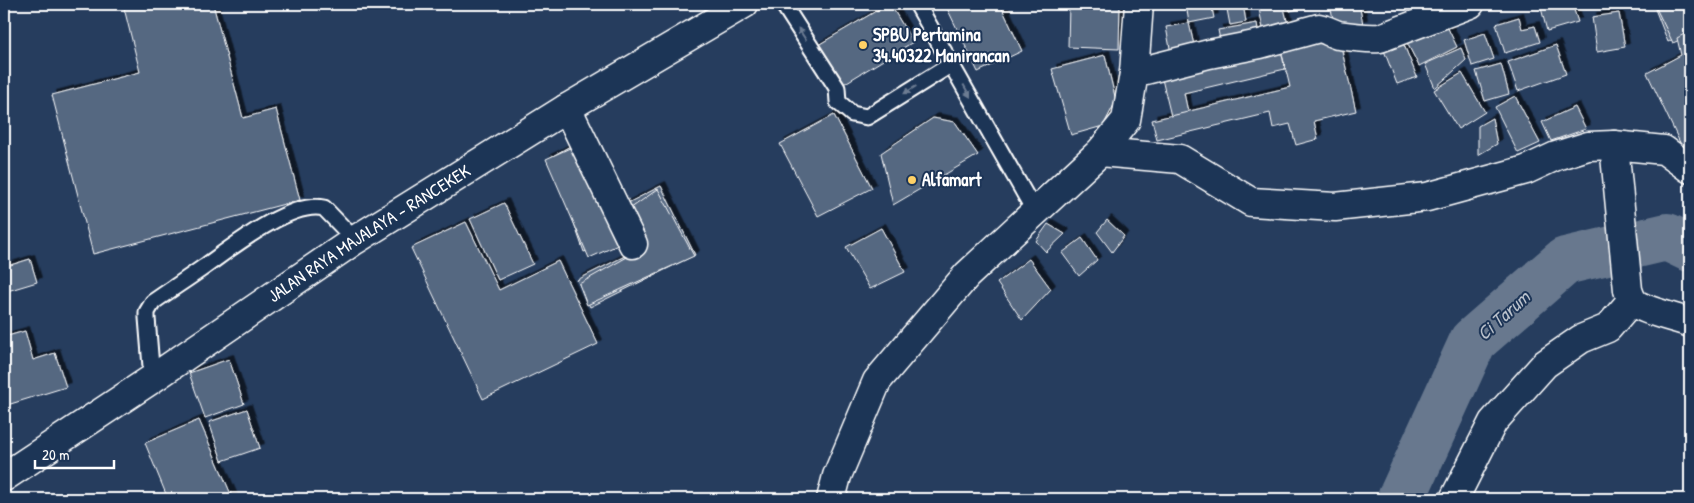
<svg xmlns="http://www.w3.org/2000/svg" width="1694" height="503" viewBox="0 0 1694 503" font-family="'Patrick Hand',sans-serif">
	<defs>
		<filter id="shadow"><feDropShadow dx="4.5" dy="-4.5" stdDeviation="0" flood-color="#0009"/></filter>
	</defs>
	<rect width="100%" height="100%" fill="#263d5e"/>
	<filter id="ink" filterUnits="userSpaceOnUse"><feTurbulence type="fractalNoise" baseFrequency=".02" numOctaves="2"/><feDisplacementMap in="SourceGraphic" scale="10" xChannelSelector="R" yChannelSelector="G"/><feConvolveMatrix kernelMatrix="1 2 1 2 8 2 1 2 1" color-interpolation-filters="sRGB"/></filter>
	<g filter="url(#ink)">
		<g fill="none" stroke-linecap="round" stroke-linejoin="round">
			<path stroke="#67788e" stroke-width="48" d="M1401 499 1473 341 1565 261 1667 237 1690 248"/>
		</g>
		<g fill="#556781" stroke="#fff" filter="url(#shadow)">
			<path d="M123 4H213L243 118 276 109 300 200 93 254 52 95 140 72Z"/>
			<path d="M888 4H890L913 42 837 88 813 48Z"/>
			<path d="M945 4H1000L1022 51 978 72Z"/>
			<path d="M1069 4H1120L1119 49 1068 47Z"/>
			<path d="M1186 4H1211L1214 18 1189 23Z"/>
			<path d="M1226 4H1243L1246 22 1230 25Z"/>
			<path d="M1258 4H1283L1290 33 1265 38Z"/>
			<path d="M1288 4H1321L1290 11Z"/>
			<path d="M1330 4H1359L1363 24 1335 29Z"/>
			<path d="M1556 4H1572L1578 22 1547 31 1541 8Z"/>
			<path d="M1585 4H1616V7L1585 9Z"/>
			<path d="M1653 4H1690V31L1668 42Z"/>
			<path d="M1654 4H1690V35L1673 43Z"/>
			<path d="M1619 13 1625 47 1597 52 1592 17Z"/>
			<path d="M1442 16 1457 47 1419 66 1403 35Z"/>
			<path d="M1519 17 1522 29 1535 26 1540 42 1505 53 1496 24Z"/>
			<path d="M1189 23 1196 54 1172 59 1166 27Z"/>
			<path d="M1257 23 1260 43 1222 50 1218 30Z"/>
			<path d="M1690 31V146L1683 149 1647 73 1681 55 1677 38Z"/>
			<path d="M1485 33 1494 59 1472 66 1464 40Z"/>
			<path d="M1339 38 1356 111 1314 121 1318 139 1296 145 1290 124 1273 128 1270 113 1157 140 1152 120 1290 87 1280 46Z"/>
			<path d="M1402 40 1417 77 1397 84 1383 48Z"/>
			<path d="M1556 45 1566 74 1518 91 1508 62Z"/>
			<path d="M1280 46 1285 69 1184 93 1188 112 1171 116 1161 75Z"/>
			<path d="M1461 48 1466 60 1435 88 1425 64Z"/>
			<path d="M1105 55 1116 101 1103 126 1071 135 1052 69Z"/>
			<path d="M1501 64 1509 94 1485 101 1476 71Z"/>
			<path d="M1462 73 1485 112 1458 129 1434 90Z"/>
			<path d="M1515 96 1540 143 1518 153 1495 107Z"/>
			<path d="M1575 107 1586 129 1551 141 1542 122Z"/>
			<path d="M834 115 872 188 818 216 780 144Z"/>
			<path d="M933 118 955 122 978 155 893 205 881 153Z"/>
			<path d="M1492 118 1497 144 1478 155V126Z"/>
			<path d="M572 145 613 243 584 252 551 157Z"/>
			<path d="M572 147 618 245 589 258 546 159Z"/>
			<path d="M661 186 695 255 590 307 577 280 645 246 624 205Z"/>
			<path d="M658 189 694 256 587 305 579 284 645 247 627 211Z"/>
			<path d="M504 203 533 264 498 280 470 219Z"/>
			<path d="M1107 220 1124 236 1112 252 1097 232Z"/>
			<path d="M466 222 499 290 558 261 598 344 483 399 411 248Z"/>
			<path d="M1048 224 1065 234 1046 252 1036 241Z"/>
			<path d="M881 228 905 272 870 289 846 247Z"/>
			<path d="M1082 238 1097 260 1079 276 1062 253Z"/>
			<path d="M30 259 37 282 4 292V267Z"/>
			<path d="M1029 259 1051 289 1022 320 997 283Z"/>
			<path d="M25 331 33 360 55 353 66 387 4 406V337Z"/>
			<path d="M229 359 244 404 205 418 189 373Z"/>
			<path d="M247 409 260 448 222 461 209 422Z"/>
			<path d="M199 420 233 499H168L145 443Z"/>
		</g>
		<g fill="none" stroke-linecap="round" stroke-linejoin="round">
			<g stroke="#fff" stroke-width="19">
				<g id="lane">
					<path d="M783 4 837 88 838 102 852 114 867 117 952 64"/>
					<path d="M917 4 1035 212"/>
					<path d="M152 379 147 318V312L153 302C170 290 187 279 204 267 231 248 291 200 324 208L355 240"/>
				</g>
			</g>
			<g stroke="#fff" stroke-width="31">
				<g id="street">
					<path d="M1134 73 1209 54 1260 44 1319 28C1326 29 1331 33 1338 35 1352 37 1366 39 1380 38L1470 4"/>
					<path d="M567 108 633 244"/>
					<path d="M1100 152 1180 159 1251 202 1335 207 1427 197 1526 170 1556 156 1588 146 1614 145"/>
					<path d="M1690 169 1664 150 1614 145 1628 290C1630 295 1631 301 1636 304 1646 311 1677 318 1690 323"/>
					<path d="M831 499 837 476 877 381 967 275 1100 152 1126 120 1134 73 1139 4"/>
					<path d="M1454 499 1493 422 1545 364 1581 339 1608 328 1632 300"/>
				</g>
			</g>
			<g stroke="#fff" stroke-width="31">
				<g id="secondary">
					<path id="s1" d="M4 477 152 379 355 240 567 108 744 4"/>
				</g>
			</g>
			<use href="#lane" stroke="#1d3557" stroke-width="15"/>
			<use href="#street" stroke="#1d3557" stroke-width="28"/>
			<use href="#secondary" stroke="#1d3557" stroke-width="28"/>
		</g>
		<defs><path id="oneway-solid" d="M-6-.8H1V-3.2L6.5 0L1 3.2V.8H-6Z" transform="scale(1.25)"/></defs>
		<g fill="#6c7c92">
			<use href="#oneway-solid" transform="translate(802 34) rotate(-123)"/>
			<use href="#oneway-solid" transform="translate(910 90) rotate(148)"/>
			<use href="#oneway-solid" transform="translate(967 91) rotate(61)"/>
		</g>
	</g>
	<g fill="#ffd166" stroke="#1d3557" stroke-width="2">
		<circle cx="863" cy="45" r="5"/>
		<circle cx="912" cy="180" r="5"/>
	</g>
	<g text-anchor="middle" stroke-width="4" stroke-linejoin="round" paint-order="stroke">
		<g font-size="18" font-weight="bold" fill="#fff" stroke="#1d3557" text-anchor="start">
			<text x="873" y="41">SPBU Pertamina<tspan x="873" dy="21">34.40322 Manirancan</tspan></text>
			<text x="922" y="186">Alfamart</text>
		</g>
		<g font-size="18" fill="#fff" stroke="#1d3557">
			<text dy="6" stroke="none"><textPath href="#s1" startOffset="439">JALAN RAYA MAJALAYA - RANCEKEK</textPath></text>
		</g>
		<g font-size="19" font-style="italic" fill="#bbc2cc" stroke="#1d3557">
			<text transform="translate(1503 315) rotate(-42)" y="7">Ci Tarum</text>
		</g>
	</g>
	<rect width="1694" height="503" fill="none" stroke="#1d3557" stroke-width="20"/>
	<rect x="10" y="10" width="1674" height="483" fill="none" stroke="#fff" stroke-width="2" filter="url(#ink)"/>
	<path d="M35 460v8h79v-8" fill="none" stroke="#ffffff" stroke-width="2.5"/>
	<text x="42" y="460" font-size="15" fill="#ffffff" stroke="#1d3557" stroke-width="4" paint-order="stroke">20 m</text>
</svg>
